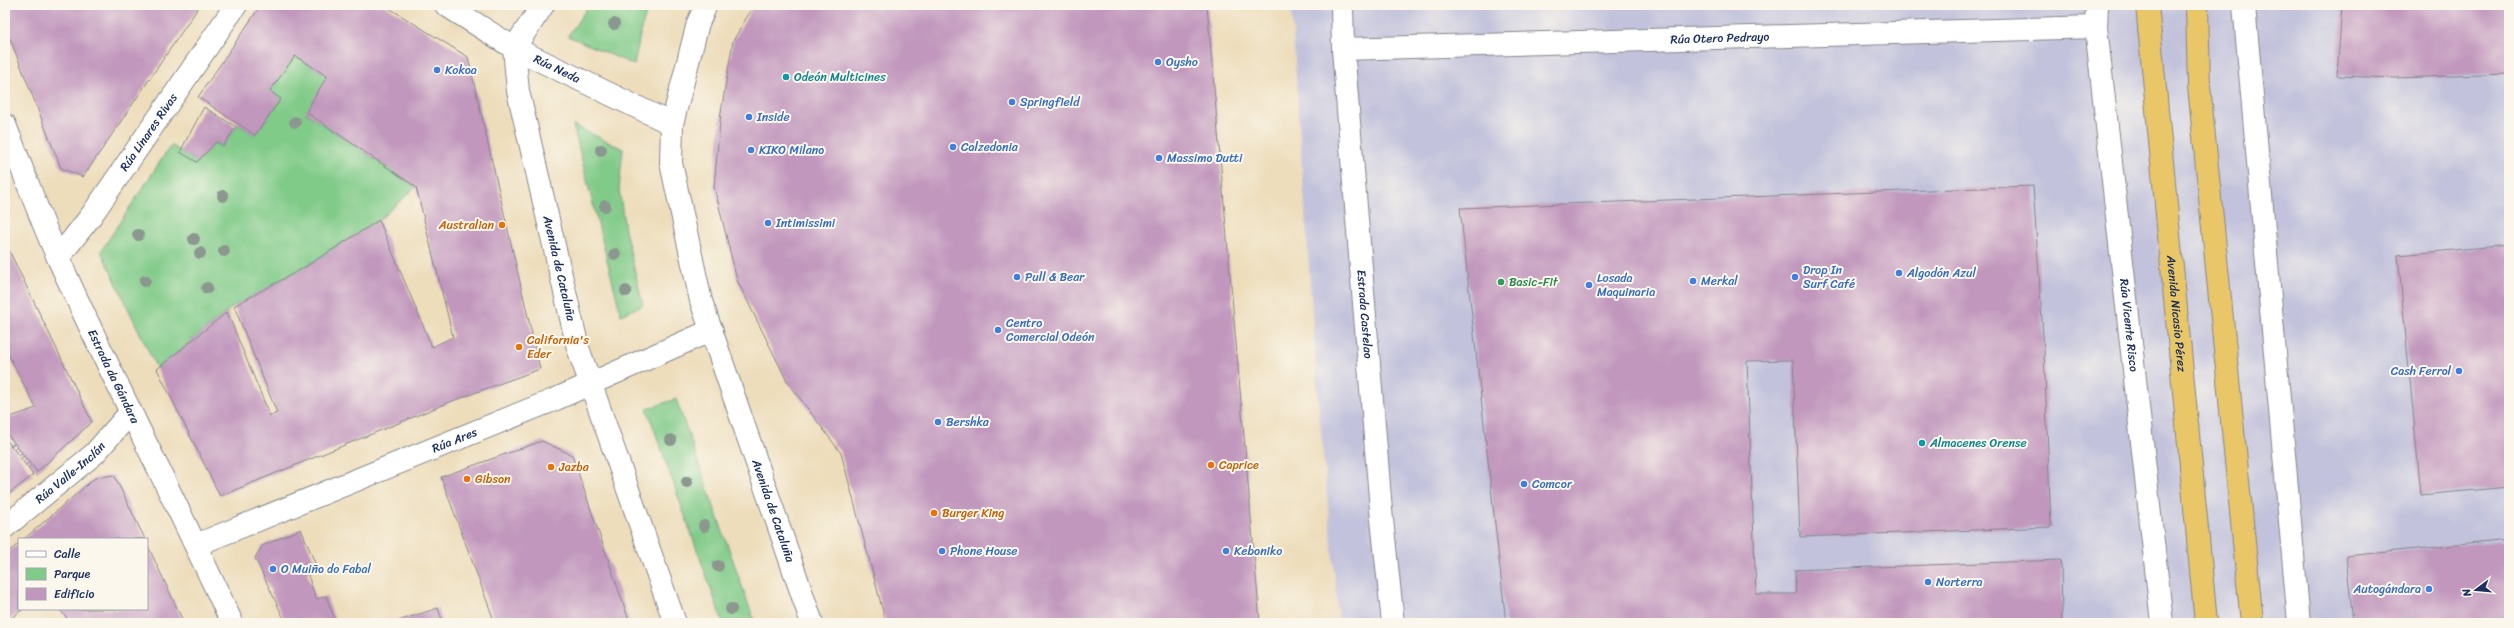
<svg xmlns="http://www.w3.org/2000/svg" width="2514" height="628" viewBox="0 0 2514 628" font-family="Sriracha,sans-serif">
	<rect width="100%" height="100%" fill="#fbf7ec"/>
	<filter id="ink" filterUnits="userSpaceOnUse"><feTurbulence type="fractalNoise" baseFrequency=".025" numOctaves="2"/><feDisplacementMap in="SourceGraphic" scale="8" xChannelSelector="R" yChannelSelector="G"/><feConvolveMatrix kernelMatrix="1 2 1 2 8 2 1 2 1" color-interpolation-filters="sRGB"/></filter>
	<filter id="wash" filterUnits="userSpaceOnUse"><feTurbulence type="fractalNoise" baseFrequency=".012" numOctaves="4" result="noise"/><feDisplacementMap in="SourceGraphic" scale="16" xChannelSelector="R" yChannelSelector="G"/><feGaussianBlur stdDeviation="0.9" result="paint"/><feColorMatrix in="noise" values="0 0 0 0 0 0 0 0 0 0 0 0 0 0 0 0 0 1.4 0 .05"/><feComposite in="paint" operator="in"/></filter>
	<g filter="url(#wash)">
		<rect width="100%" height="100%" fill="#edddbb"/>
		<path fill="#c2c2dc" d="M1291 5H2509V623H1339L1318 399Z"/>
		<g fill="#81cb89" stroke="#4e7d74">
			<path d="M589 5H649L642 26 634 65 568 36Z"/>
			<path d="M295 56 327 76 306 113 416 187 379 220 305 267 234 306 157 369 101 251 171 145 197 162 216 142 223 146 238 124 255 135 281 99 270 91Z"/>
			<path d="M573 125 623 149 619 189 625 230 643 305 621 315Z"/>
			<path d="M676 399 755 623H723L647 409Z"/>
		</g>
		<g id="blocks">
			<g fill="#c197bd">
				<path d="M5 5H200L83 177 61 168 5 26Z"/>
				<path d="M261 5H384L468 57 540 369 455 400 220 496 157 369 227 312 270 416 277 413 234 306 305 267 379 220 432 347 453 337 416 187 306 112 327 76 295 56 270 91 281 99 255 135 198 97Z"/>
				<path d="M754 5H1207L1260 623H886L841 453 787 381 737 280 714 186 721 112 733 41Z"/>
				<path d="M2342 5H2509V74L2396 78 2337 76Z"/>
				<path d="M204 107 236 127 223 146 216 142 197 162 180 152Z"/>
				<path d="M2033 186 2044 351 2051 527 1800 537 1793 360 1747 361 1756 594H1796L1795 570 2061 560 2062 623H1506L1460 208Z"/>
				<path d="M5 242 92 422 37 472 8 435 5 423V419L36 408 5 348Z"/>
				<path d="M2509 245V487L2421 495 2398 255Z"/>
				<path d="M5 438 33 475 5 497Z"/>
				<path d="M542 441 572 455 630 623H495L441 477Z"/>
				<path d="M114 475 145 539H24L95 478Z"/>
				<path d="M301 529 317 568 307 572 316 599 326 596 336 623H286L255 558 262 546Z"/>
				<path d="M2509 540V623H2353L2346 556Z"/>
				<path d="M19 543V609H23L5 623V555Z"/>
				<path d="M147 544 184 623H60L67 618 59 609H147Z"/>
				<path d="M438 608 443 623H392Z"/>
			</g>
		</g>
	</g>
	<g filter="url(#ink)">
		<use href="#blocks" fill-opacity="0" stroke="#84868c" stroke-width="1"/>
		<g fill="none" stroke-linecap="round" stroke-linejoin="round">
			<g stroke="#84868c" stroke-width="24">
				<g id="minor">
					<path id="s1" d="M446 5 514 48 672 124"/>
					<path id="s2" d="M543 5 514 48 518 91 578 348 675 623"/>
					<path id="s3" d="M706 5 698 23 672 124 671 163 701 301 812 623"/>
					<path id="s4" d="M1342 5 1343 49 1381 510 1393 623"/>
					<path id="s5" d="M2097 5 2096 27 2162 623"/>
					<path d="M2244 5 2299 623"/>
					<path id="s6" d="M1343 49 2096 27"/>
					<path id="s7" d="M5 125C23 170 39 216 59 260 114 382 176 501 232 623"/>
					<path id="s8" d="M58 258 91 216 236 5"/>
					<path id="s9" d="M5 527 94 454 130 413"/>
					<path id="s10" d="M196 545 556 399 712 330"/>
				</g>
			</g>
			<g stroke="#84868c" stroke-width="24">
				<g id="highway">
					<path id="s11" d="M2147 5 2206 623"/>
					<path d="M2197 5 2199 86 2252 623"/>
				</g>
			</g>
			<path stroke="#84868c" stroke-width="2.5" stroke-dasharray="1 3" stroke-linecap="butt" d="M10 445 12 443 30 467"/>
			<use href="#minor" stroke="#fff" stroke-width="22"/>
			<use href="#highway" stroke="#e9c769" stroke-width="22"/>
		</g>
		<g fill="#8b978f">
			<circle cx="614" cy="24" r="6"/>
			<circle cx="295" cy="122" r="6"/>
			<circle cx="601" cy="150" r="6"/>
			<circle cx="223" cy="196" r="6"/>
			<circle cx="605" cy="206" r="6"/>
			<circle cx="138" cy="235" r="6"/>
			<circle cx="194" cy="239" r="6"/>
			<circle cx="224" cy="251" r="6"/>
			<circle cx="200" cy="253" r="6"/>
			<circle cx="615" cy="254" r="6"/>
			<circle cx="145" cy="281" r="6"/>
			<circle cx="207" cy="288" r="6"/>
			<circle cx="626" cy="291" r="6"/>
			<circle cx="671" cy="440" r="6"/>
			<circle cx="687" cy="482" r="6"/>
			<circle cx="704" cy="526" r="6"/>
			<circle cx="718" cy="566" r="6"/>
			<circle cx="731" cy="609" r="6"/>
		</g>
	</g>
	<g fill="#3f7fe0" stroke="#fbf7ec" stroke-width="1.5">
		<circle cx="1158" cy="62" r="4"/>
		<circle cx="437" cy="70" r="4"/>
		<circle cx="1012" cy="102" r="4"/>
		<circle cx="749" cy="117" r="4"/>
		<circle cx="953" cy="147" r="4"/>
		<circle cx="751" cy="150" r="4"/>
		<circle cx="1159" cy="158" r="4"/>
		<circle cx="768" cy="223" r="4"/>
		<circle cx="1899" cy="273" r="4"/>
		<circle cx="1017" cy="277" r="4"/>
		<circle cx="1795" cy="277" r="4"/>
		<circle cx="1693" cy="281" r="4"/>
		<circle cx="1589" cy="285" r="4"/>
		<circle cx="998" cy="330" r="4"/>
		<circle cx="2459" cy="371" r="4"/>
		<circle cx="938" cy="422" r="4"/>
		<circle cx="1524" cy="484" r="4"/>
		<circle cx="942" cy="551" r="4"/>
		<circle cx="1226" cy="551" r="4"/>
		<circle cx="273" cy="569" r="4"/>
		<circle cx="1928" cy="582" r="4"/>
		<circle cx="2429" cy="589" r="4"/>
	</g>
	<g fill="#0f9aa8" stroke="#fbf7ec" stroke-width="1.5">
		<circle cx="786" cy="77" r="4"/>
		<circle cx="1922" cy="443" r="4"/>
	</g>
	<g fill="#e8710a" stroke="#fbf7ec" stroke-width="1.5">
		<circle cx="502" cy="225" r="4"/>
		<circle cx="519" cy="347" r="4"/>
		<circle cx="1211" cy="465" r="4"/>
		<circle cx="551" cy="467" r="4"/>
		<circle cx="467" cy="479" r="4"/>
		<circle cx="934" cy="513" r="4"/>
	</g>
	<circle fill="#2e9e5b" stroke="#fbf7ec" stroke-width="1.5" cx="1501" cy="282" r="4"/>
	<g text-anchor="middle" stroke-width="4" stroke-linejoin="round" paint-order="stroke">
		<g font-size="12" fill="#1b2f5e" stroke="#fbf7ec">
			<text dy="4" stroke="none"><textPath href="#s6" startOffset="377">Rúa Otero Pedrayo</textPath></text>
			<text dy="4" stroke="none"><textPath href="#s1" startOffset="128">Rúa Neda</textPath></text>
			<text dy="4" stroke="none"><textPath href="#s8" startOffset="155">Rúa Linares Rivas</textPath></text>
			<text dy="4" stroke="none"><textPath href="#s2" startOffset="277">Avenida de Cataluña</textPath></text>
			<text dy="4" stroke="none"><textPath href="#s4" startOffset="310">Estrada Castelao</textPath></text>
			<text dy="4" stroke="none"><textPath href="#s11" startOffset="310">Avenida Nicasio Pérez</textPath></text>
			<text dy="4" stroke="none"><textPath href="#s5" startOffset="322">Rúa Vicente Risco</textPath></text>
			<text dy="4" stroke="none"><textPath href="#s7" startOffset="274">Estrada da Gándara</textPath></text>
			<text dy="4" stroke="none"><textPath href="#s10" startOffset="279">Rúa Ares</textPath></text>
			<text dy="4" stroke="none"><textPath href="#s9" startOffset="85">Rúa Valle-Inclán</textPath></text>
			<text dy="4" stroke="none"><textPath href="#s3" startOffset="526">Avenida de Cataluña</textPath></text>
		</g>
		<g font-size="12" fill="#366cbe" stroke="#fbf7ec" text-anchor="start">
			<text x="1166" y="66">Oysho</text>
			<text x="445" y="74">Kokoa</text>
			<text x="1020" y="106">Springfield</text>
			<text x="757" y="121">Inside</text>
			<text x="961" y="151">Calzedonia</text>
			<text x="759" y="154">KIKO Milano</text>
			<text x="1167" y="162">Massimo Dutti</text>
			<text x="776" y="227">Intimissimi</text>
			<text x="1803" y="274">Drop In<tspan x="1803" dy="14">Surf Café</tspan></text>
			<text x="1907" y="277">Algodón Azul</text>
			<text x="1025" y="281">Pull &amp; Bear</text>
			<text x="1597" y="282">Losada<tspan x="1597" dy="14">Maquinaria</tspan></text>
			<text x="1701" y="285">Merkal</text>
			<text x="1006" y="327">Centro<tspan x="1006" dy="14">Comercial Odeón</tspan></text>
			<text x="2451" y="375" text-anchor="end">Cash Ferrol</text>
			<text x="946" y="426">Bershka</text>
			<text x="1532" y="488">Comcor</text>
			<text x="950" y="555">Phone House</text>
			<text x="1234" y="555">Keboniko</text>
			<text x="281" y="573">O Muiño do Fabal</text>
			<text x="1936" y="586">Norterra</text>
			<text x="2421" y="593" text-anchor="end">Autogándara</text>
		</g>
		<g font-size="12" fill="#0d838f" stroke="#fbf7ec" text-anchor="start">
			<text x="794" y="81">Odeón Multicines</text>
			<text x="1930" y="447">Almacenes Orense</text>
		</g>
		<g font-size="12" fill="#c56008" stroke="#fbf7ec" text-anchor="start">
			<text x="494" y="229" text-anchor="end">Australian</text>
			<text x="527" y="344">California's<tspan x="527" dy="14">Eder</tspan></text>
			<text x="1219" y="469">Caprice</text>
			<text x="559" y="471">Jazba</text>
			<text x="475" y="483">Gibson</text>
			<text x="942" y="517">Burger King</text>
		</g>
		<g font-size="12" fill="#27864d" stroke="#fbf7ec" text-anchor="start">
			<text x="1509" y="286">Basic-Fit</text>
		</g>
	</g>
	<rect width="2514" height="628" fill="none" stroke="#fbf7ec" stroke-width="20"/>
	<rect x="18" y="538" width="130" height="72" fill="#fbf7ec" stroke="#a1a7b3"/>
	<rect x="26" y="551" width="20" height="6" fill="#ffffff" stroke="#a1a7b3"/>
	<text x="54" y="558" font-size="12" fill="#1b2f5e">Calle</text>
	<rect x="26" y="568" width="20" height="12" fill="#81cb89" stroke="#a1a7b3"/>
	<text x="54" y="578" font-size="12" fill="#1b2f5e">Parque</text>
	<rect x="26" y="588" width="20" height="12" fill="#c197bd" stroke="#a1a7b3"/>
	<text x="54" y="598" font-size="12" fill="#1b2f5e">Edificio</text>
	<g transform="translate(2476 590) rotate(254)" stroke="#fbf7ec" stroke-width="3" paint-order="stroke">
	<path d="M0-3L7 15L0 10L-7 15Z" fill="#1b2f5e"/>
	<text y="-6" font-size="11" font-weight="bold" text-anchor="middle" fill="#1b2f5e">N</text>
	</g>
</svg>
